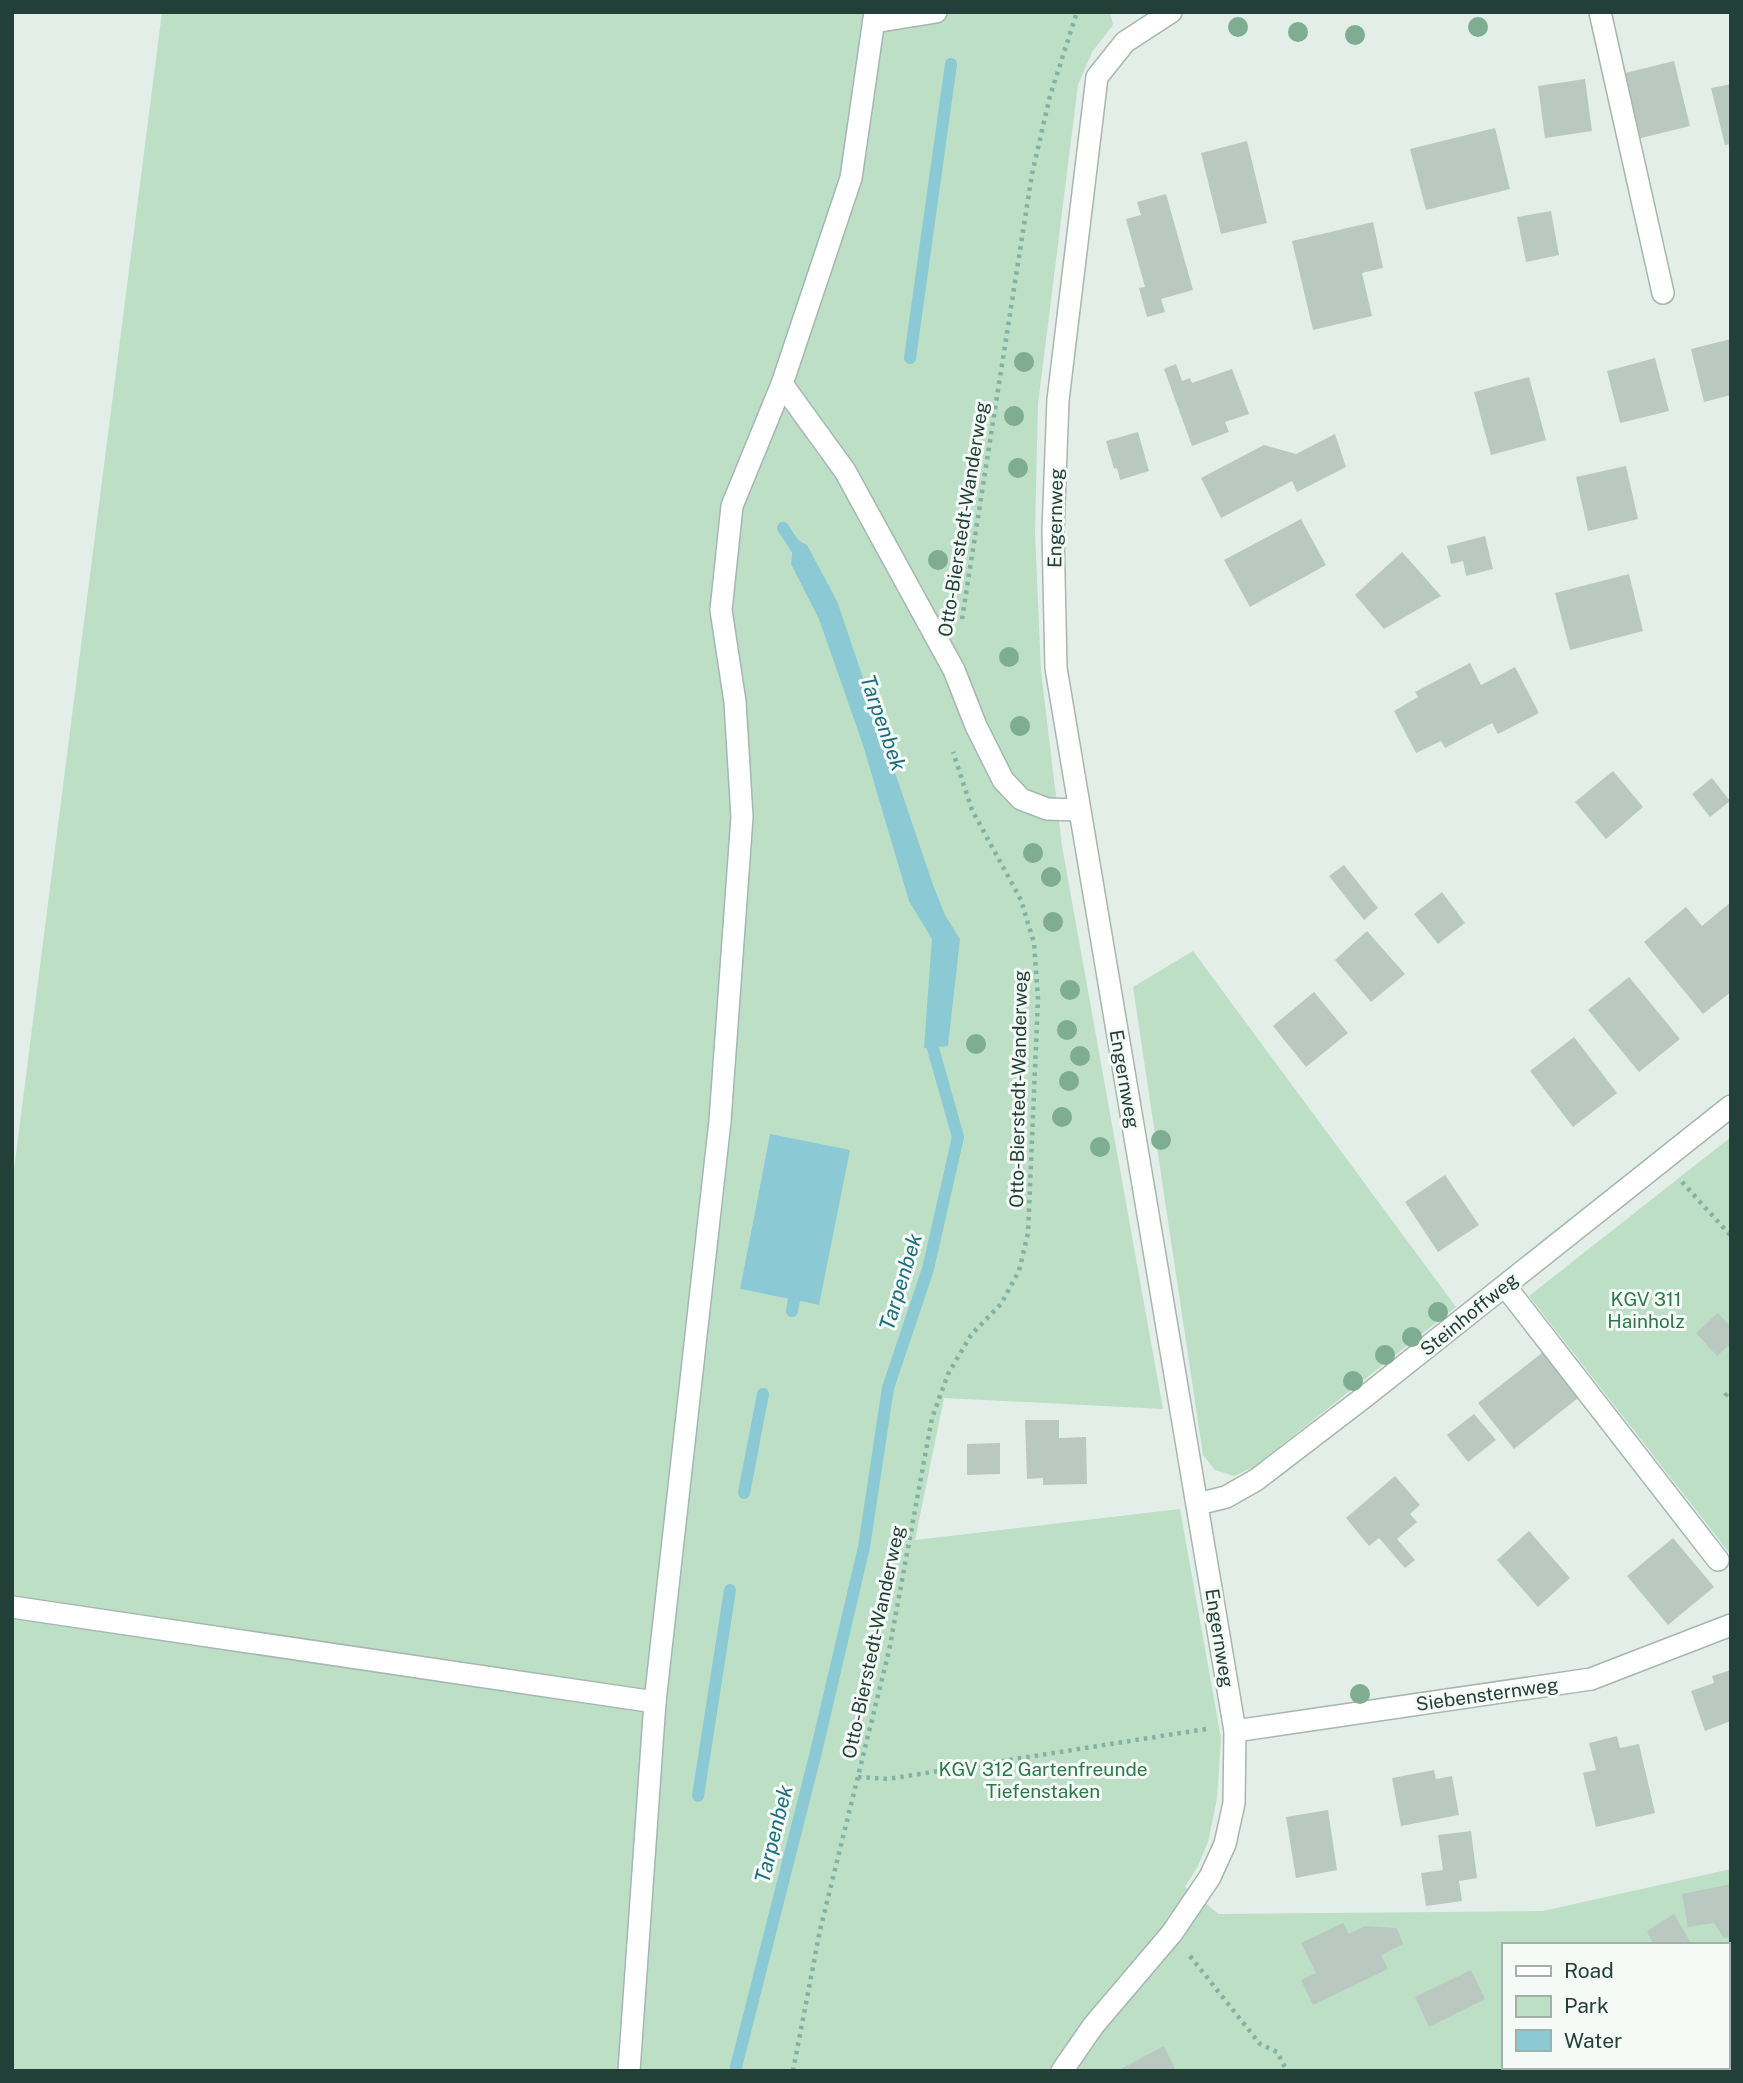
<svg xmlns="http://www.w3.org/2000/svg" width="1743" height="2083" viewBox="0 0 1743 2083" font-family="'Public Sans',sans-serif">
	<rect width="100%" height="100%" fill="#e4eee9"/>
	<g fill="#bcdfc6" fill-rule="evenodd">
		<path d="M162 12H1110L1113 25 1092 52 1078 85 1038 404 1035 532 1041 671 1062 846 1163 1409 944 1398 915 1540 1180 1509 1221 1738 1217 1799 1208 1842 1198 1866 1185 1887 1219 1914 1543 1911 1731 1869V2071H12V1185ZM770 1134 819 1305 740 1289ZM1503 1945H1727V2067H1503Z"/>
		<path d="M1193 951 1456 1307 1254 1467 1234 1476 1215 1470 1203 1455 1133 987Z"/>
		<path d="M1731 1137V1555L1529 1296Z"/>
	</g>
	<g fill="#8bc9d4">
		<path d="M794 538 807 545 837 601 933 885 945 915 960 939 948 1046 924 1048 932 939 909 901 863 745 819 619 791 564Z"/>
		<path d="M770 1134 850 1150 819 1305 740 1289Z"/>
	</g>
	<g fill="none" stroke-linecap="round" stroke-linejoin="round">
		<g stroke="#8bc9d4" stroke-width="12">
			<path d="M910 358 951 64"/>
			<path d="M783 528 803 558"/>
			<path d="M792 1311 794 1300"/>
			<path d="M744 1493 763 1394"/>
			<path d="M698 1796 730 1590"/>
			<path d="M735 2071 816 1752 864 1547 888 1388 928 1269 958 1137 932 1045 936 1032"/>
		</g>
	</g>
	<g fill="#b9c9c2">
		<path d="M1674 61 1690 126 1637 139 1621 74Z"/>
		<path d="M1585 79 1592 131 1545 138 1538 86Z"/>
		<path d="M1731 84V144L1725 145 1711 88Z"/>
		<path d="M1495 128 1510 189 1426 210 1410 149Z"/>
		<path d="M1247 141 1267 223 1221 234 1201 153Z"/>
		<path d="M1166 194 1193 290 1161 299 1165 312 1147 317 1139 288 1145 287 1126 219 1141 215 1137 202Z"/>
		<path d="M1551 211 1559 255 1526 262 1517 217Z"/>
		<path d="M1373 222 1383 268 1362 273 1372 316 1313 330 1292 241Z"/>
		<path d="M1731 339V395L1704 402 1691 349Z"/>
		<path d="M1655 358 1669 411 1620 423 1607 371Z"/>
		<path d="M1176 364 1182 381 1190 378 1192 383 1232 369 1249 414 1225 422 1229 432 1192 446 1164 369Z"/>
		<path d="M1529 377 1546 440 1491 455 1474 392Z"/>
		<path d="M1138 432 1149 471 1120 480 1117 468 1114 469 1106 441Z"/>
		<path d="M1335 434 1346 467 1297 492 1292 481 1221 518 1201 478 1264 445 1296 454Z"/>
		<path d="M1626 466 1638 519 1588 531 1576 477Z"/>
		<path d="M1301 519 1326 565 1250 607 1224 560Z"/>
		<path d="M1485 536 1493 569 1466 576 1463 561 1451 564 1447 546Z"/>
		<path d="M1402 552 1441 596 1384 629 1355 595Z"/>
		<path d="M1629 574 1643 631 1570 650 1555 593Z"/>
		<path d="M1470 663 1481 685 1515 667 1539 713 1498 734 1492 723 1445 748 1441 741 1416 753 1394 711 1418 697 1415 692Z"/>
		<path d="M1613 771 1643 807 1606 839 1575 802Z"/>
		<path d="M1712 778 1730 801 1710 817 1692 794Z"/>
		<path d="M1344 865 1378 908 1364 920 1329 876Z"/>
		<path d="M1442 892 1465 923 1438 944 1414 914Z"/>
		<path d="M1731 902V992L1703 1014 1644 942 1686 907 1702 926Z"/>
		<path d="M1367 931 1405 974 1371 1002 1335 960Z"/>
		<path d="M1629 977 1680 1039 1639 1072 1588 1010Z"/>
		<path d="M1314 992 1348 1033 1306 1067 1273 1026Z"/>
		<path d="M1574 1037 1617 1093 1573 1127 1530 1071Z"/>
		<path d="M1445 1175 1479 1225 1438 1252 1405 1202Z"/>
		<path d="M1718 1313 1731 1327V1343L1717 1356 1696 1333Z"/>
		<path d="M1547 1349 1583 1394 1514 1449 1478 1403Z"/>
		<path d="M1474 1414 1496 1440 1468 1462 1447 1435Z"/>
		<path d="M1025 1420H1059V1438L1086 1437 1087 1484 1043 1485V1478L1027 1479Z"/>
		<path d="M1000 1443V1474L967 1475V1444Z"/>
		<path d="M1395 1476 1420 1505 1410 1514 1417 1522 1397 1539 1415 1560 1405 1568 1379 1538 1369 1546 1346 1518Z"/>
		<path d="M1529 1531 1570 1578 1538 1607 1497 1560Z"/>
		<path d="M1673 1538 1714 1587 1668 1625 1627 1576Z"/>
		<path d="M1731 1670V1721L1705 1731 1691 1691 1714 1683 1712 1676Z"/>
		<path d="M1617 1736 1620 1748 1639 1744 1655 1813 1596 1827 1583 1773 1596 1770 1589 1743Z"/>
		<path d="M1434 1770 1436 1779 1452 1776 1459 1815 1401 1826 1392 1778Z"/>
		<path d="M1328 1810 1337 1870 1296 1878 1286 1817Z"/>
		<path d="M1471 1831 1477 1878 1459 1881 1462 1901 1426 1906 1421 1873 1443 1870 1438 1835Z"/>
		<path d="M1731 1884V1937L1724 1938 1714 1923 1688 1927 1682 1894Z"/>
		<path d="M1674 1914 1692 1945H1654L1647 1931Z"/>
		<path d="M1343 1923 1349 1934 1365 1926 1397 1928 1403 1944 1381 1955 1388 1969 1313 2005 1301 1980 1316 1973 1301 1943Z"/>
		<path d="M1471 1970 1485 1999 1429 2027 1415 1997Z"/>
		<path d="M1164 2046 1176 2071H1117Z"/>
	</g>
	<g fill="none" stroke-linecap="round" stroke-linejoin="round">
		<g stroke="#a6b6b0" stroke-width="24">
			<g id="minor">
				<path d="M1600 12 1663 293"/>
				<path d="M874 22 936 12"/>
				<path d="M782 384 845 471 954 670 976 726 1003 780 1021 799 1047 809 1078 810"/>
				<path d="M1505 1286 1718 1560"/>
				<path d="M1198 1504 1226 1497 1256 1480 1367 1395 1731 1106"/>
				<path d="M12 1607 655 1702"/>
				<path d="M1235 1731 1591 1679 1731 1625"/>
				<path d="M629 2071 655 1702 720 1121 742 817 735 702 721 610 732 506 782 384 851 178 875 12"/>
				<path d="M1062 2071 1093 2026 1172 1933 1210 1877 1225 1844 1234 1803 1235 1731 1056 668 1053 531 1058 400 1097 77 1125 42 1171 12"/>
			</g>
		</g>
		<g stroke="#83b2a4" stroke-width="4.5" stroke-dasharray="3.5 5" stroke-linecap="butt">
			<path d="M962 619 1032 174 1050 96 1077 12"/>
			<path d="M1682 1182 1731 1236"/>
			<path d="M1725 1396 1731 1390"/>
			<path d="M858 1777 888 1779 1206 1729"/>
			<path d="M1190 1956 1260 2044 1277 2052 1287 2071"/>
			<path d="M793 2071 820 1930 889 1651 932 1418 948 1374 971 1335 1001 1304 1019 1271 1028 1233 1038 999 1034 943 1021 900 972 810 953 752"/>
		</g>
		<use href="#minor" stroke="#fff" stroke-width="21"/>
	</g>
	<g fill="#7ead91">
		<circle cx="1238" cy="27" r="10"/>
		<circle cx="1478" cy="27" r="10"/>
		<circle cx="1298" cy="32" r="10"/>
		<circle cx="1355" cy="35" r="10"/>
		<circle cx="1024" cy="362" r="10"/>
		<circle cx="1014" cy="416" r="10"/>
		<circle cx="1018" cy="468" r="10"/>
		<circle cx="938" cy="560" r="10"/>
		<circle cx="1009" cy="657" r="10"/>
		<circle cx="1020" cy="726" r="10"/>
		<circle cx="1033" cy="853" r="10"/>
		<circle cx="1051" cy="877" r="10"/>
		<circle cx="1053" cy="922" r="10"/>
		<circle cx="1070" cy="990" r="10"/>
		<circle cx="1067" cy="1030" r="10"/>
		<circle cx="976" cy="1044" r="10"/>
		<circle cx="1080" cy="1056" r="10"/>
		<circle cx="1069" cy="1081" r="10"/>
		<circle cx="1062" cy="1117" r="10"/>
		<circle cx="1161" cy="1140" r="10"/>
		<circle cx="1100" cy="1147" r="10"/>
		<circle cx="1438" cy="1312" r="10"/>
		<circle cx="1412" cy="1337" r="10"/>
		<circle cx="1385" cy="1355" r="10"/>
		<circle cx="1353" cy="1381" r="10"/>
		<circle cx="1360" cy="1694" r="10"/>
	</g>
	<g text-anchor="middle" stroke-width="6" stroke-linejoin="round" paint-order="stroke">
		<g font-size="19" fill="#224038" stroke="#f5faf7">
			<text transform="translate(1055 518) rotate(-89)" y="7">Engernweg</text>
			<text transform="translate(963 519) rotate(-81)" y="7">Otto-Bierstedt-Wanderweg</text>
			<text transform="translate(1125 1079) rotate(80)" y="7">Engernweg</text>
			<text transform="translate(1018 1089) rotate(-89)" y="7">Otto-Bierstedt-Wanderweg</text>
			<text transform="translate(1469 1314) rotate(-39)" y="7">Steinhoffweg</text>
			<text transform="translate(1220 1638) rotate(81)" y="7">Engernweg</text>
			<text transform="translate(873 1642) rotate(-78)" y="7">Otto-Bierstedt-Wanderweg</text>
			<text transform="translate(1487 1694) rotate(-8)" y="7">Siebensternweg</text>
		</g>
		<g font-size="19" fill="#2b7849" stroke="#f5faf7">
			<text x="1646" y="1306">KGV 311<tspan x="1646" dy="22">Hainholz</tspan></text>
			<text x="1043" y="1776">KGV 312 Gartenfreunde<tspan x="1043" dy="22">Tiefenstaken</tspan></text>
		</g>
		<g font-size="21" font-style="italic" fill="#1a6e7e" stroke="#f5faf7">
			<text transform="translate(883 723) rotate(71)" y="7">Tarpenbek</text>
			<text transform="translate(901 1282) rotate(-73)" y="7">Tarpenbek</text>
			<text transform="translate(774 1834) rotate(-76)" y="7">Tarpenbek</text>
		</g>
	</g>
	<rect width="1743" height="2083" fill="none" stroke="#224038" stroke-width="28"/>
	<rect x="1502" y="1943" width="228" height="126" fill="#f5faf7" stroke="#a1b0ab" stroke-width="2"/>
	<rect x="1516" y="1966" width="35" height="10" fill="#ffffff" stroke="#a1b0ab" stroke-width="2"/>
	<text x="1564" y="1978" font-size="21" fill="#224038">Road</text>
	<rect x="1516" y="1996" width="35" height="21" fill="#bcdfc6" stroke="#a1b0ab" stroke-width="2"/>
	<text x="1564" y="2013" font-size="21" fill="#224038">Park</text>
	<rect x="1516" y="2030" width="35" height="21" fill="#8bc9d4" stroke="#a1b0ab" stroke-width="2"/>
	<text x="1564" y="2048" font-size="21" fill="#224038">Water</text>
</svg>
